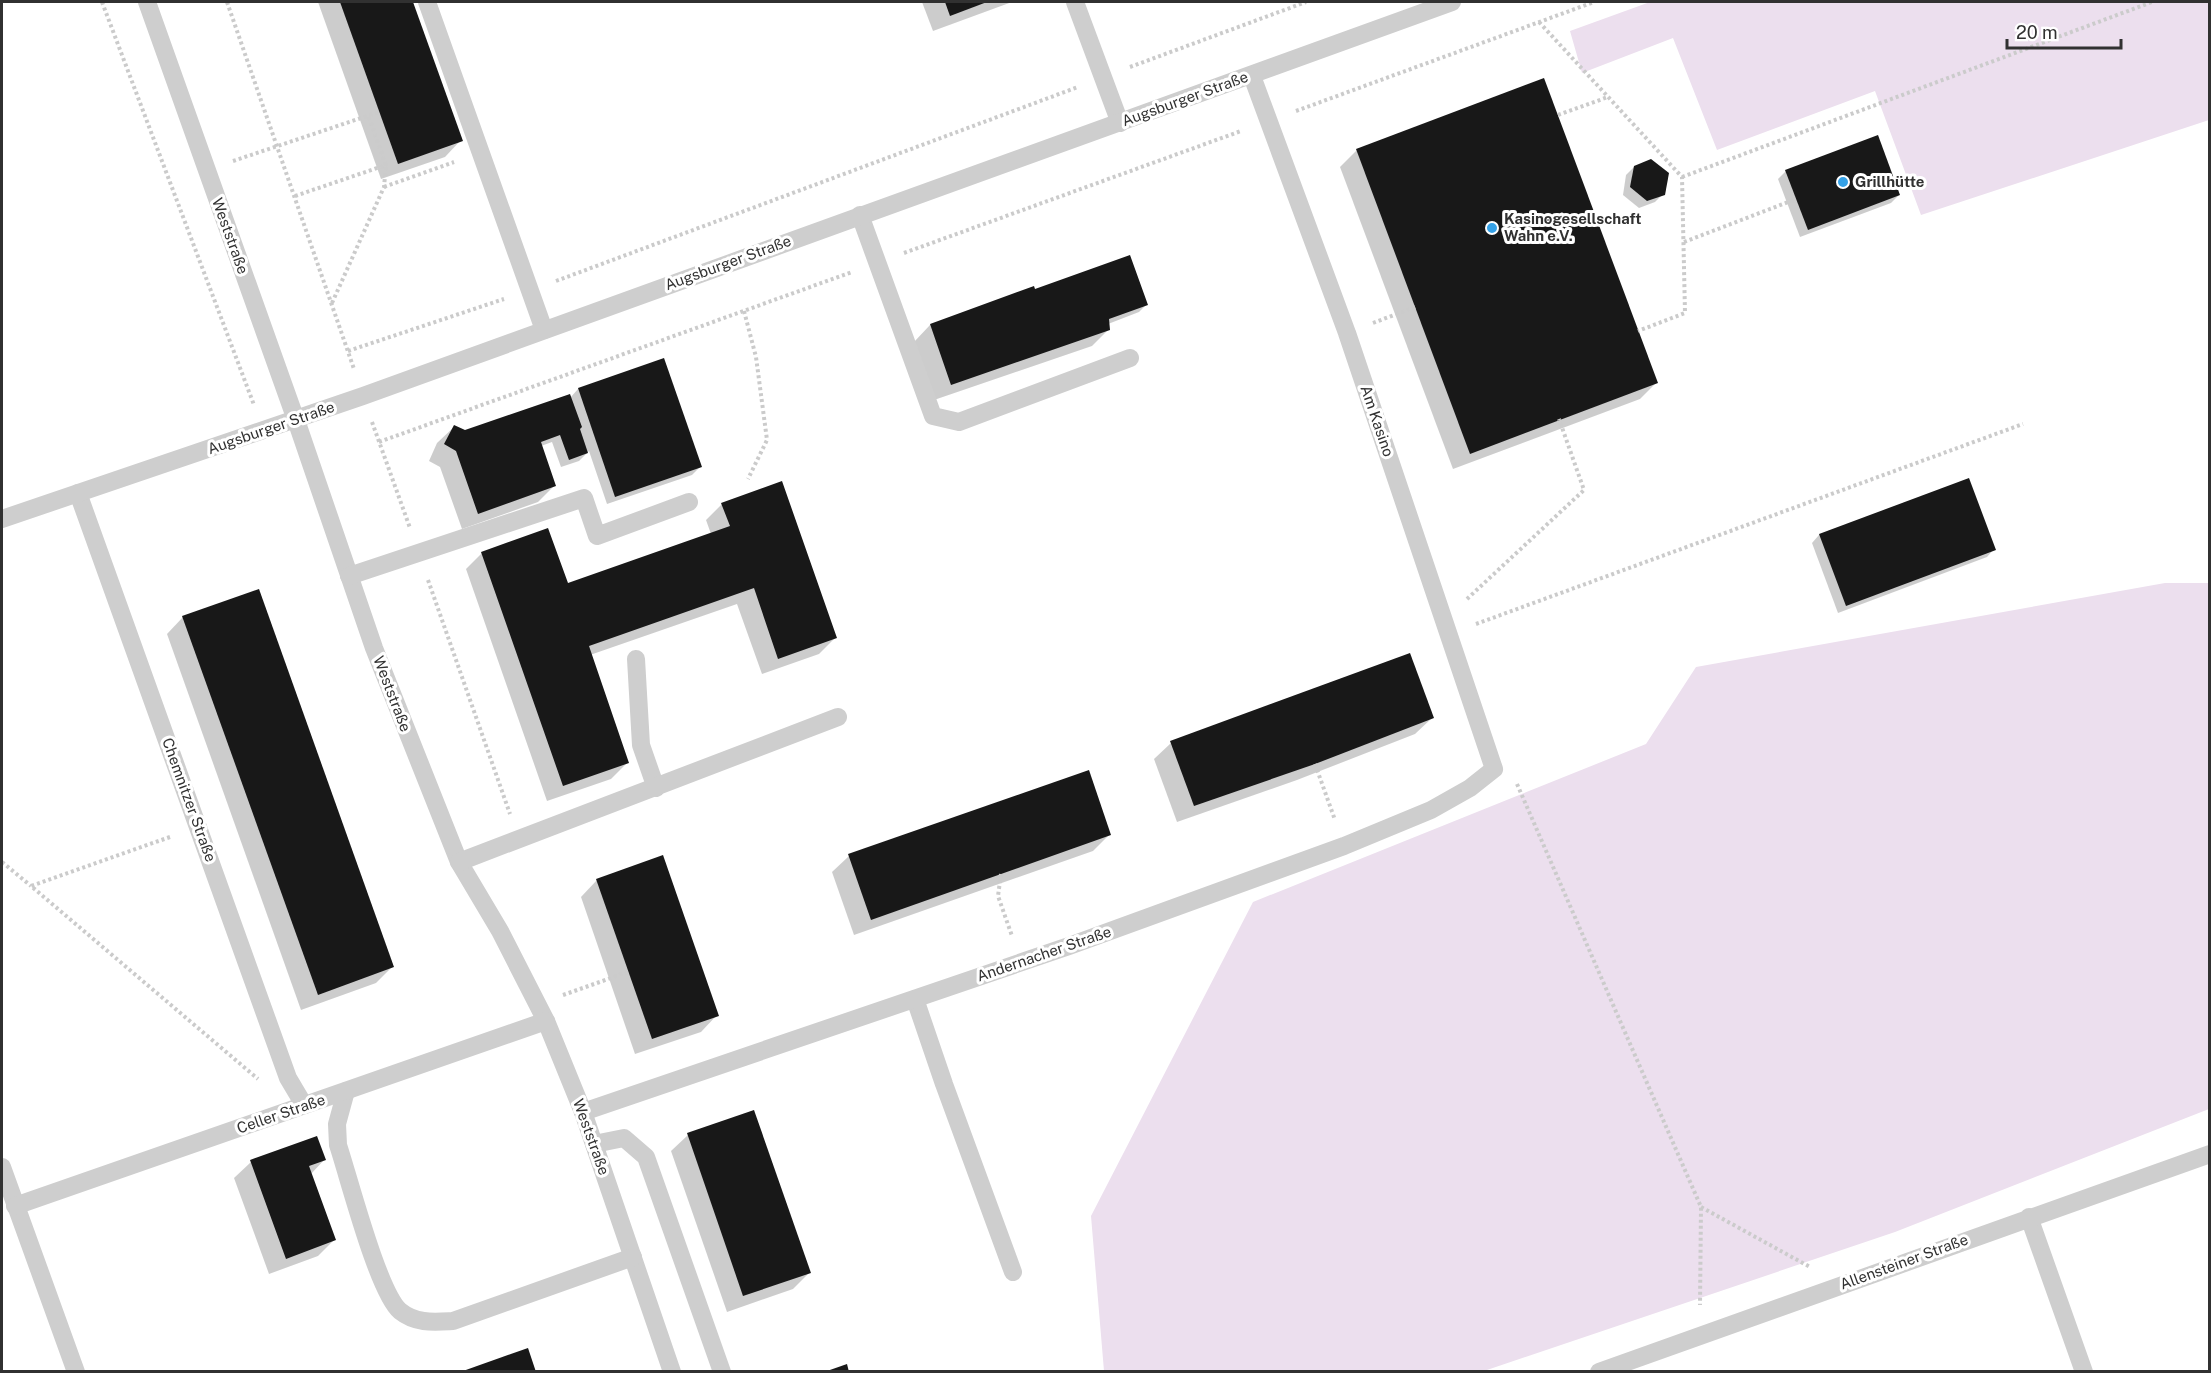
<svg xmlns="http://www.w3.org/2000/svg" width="2211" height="1373" viewBox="0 0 2211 1373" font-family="'Public Sans',sans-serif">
	<rect width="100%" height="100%" fill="#fff"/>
	<g fill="#ecdfee">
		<path d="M1650 2H2209V120L1921 215 1875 91 1717 150 1673 38 1582 73 1570 31Z"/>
		<path d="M2165 583H2209V1109L1895 1232 1484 1371H1104L1091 1216 1253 902 1646 744 1696 667Z"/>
	</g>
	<g fill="#0003">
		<path d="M318 2H411L461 140 445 157 381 179Z"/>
		<path d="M922 2H1012L933 31Z"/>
		<path d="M1357 150 1656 383 1640 399 1453 469 1340 167Z"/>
		<path d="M1634 167 1663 194 1655 202 1639 208 1623 195 1626 175Z"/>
		<path d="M1786 171 1899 195 1891 203 1800 237 1778 179Z"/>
		<path d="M1034 291 1147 304 1139 312 1108 324V330L1092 346 934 400 914 342 930 325Z"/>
		<path d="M578 389 700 467 692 475 607 504 589 451 579 461 561 467 552 442 541 446 554 486 538 502 462 529 440 467 429 461 437 443 454 427 465 432 570 398Z"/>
		<path d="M722 504 835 638 819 654 762 674 737 604 590 655 628 762 611 779 547 801 466 569 482 553 567 585 711 534 706 520Z"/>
		<path d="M1819 535 1994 549 1987 557 1838 613 1812 543Z"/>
		<path d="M183 617 392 967 376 983 301 1010 167 634Z"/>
		<path d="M1432 718 1415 734 1297 780 1177 822 1154 759 1171 743Z"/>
		<path d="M1088 772 1110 834 1093 851 854 935 832 872 849 856Z"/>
		<path d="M597 880 717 1015 701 1032 635 1054 581 897Z"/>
		<path d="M688 1135 809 1273 793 1289 727 1312 671 1151Z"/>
		<path d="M324 1160 311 1174 334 1240 318 1256 269 1274 234 1178 251 1162Z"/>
	</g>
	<g fill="#181818">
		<path d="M340 2H413L463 141 398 164Z"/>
		<path d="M945 2H987L950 16Z"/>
		<path d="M1544 78 1658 383 1470 454 1356 149Z"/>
		<path d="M1878 135 1900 195 1808 230 1785 170Z"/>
		<path d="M1651 159 1669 173 1665 195 1647 201 1630 187 1634 166Z"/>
		<path d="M1130 255 1148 305 1109 319 1110 330 951 385 930 324 1034 286 1035 289Z"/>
		<path d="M664 358 702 467 615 497 578 388Z"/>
		<path d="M570 394 582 427 580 429 588 453 569 460 560 435 541 442 556 486 478 514 456 451 444 444 454 425 465 430Z"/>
		<path d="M1969 478 1996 550 1846 606 1819 534Z"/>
		<path d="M782 481 837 638 778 659 754 588 589 646 629 763 563 786 481 552 548 528 568 583 730 526 721 503Z"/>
		<path d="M259 589 394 967 318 995 182 616Z"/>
		<path d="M1410 653 1434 718 1315 764 1194 806 1170 741Z"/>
		<path d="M1089 770 1111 835 871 920 848 854Z"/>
		<path d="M663 855 719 1016 652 1039 596 879Z"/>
		<path d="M754 1110 811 1273 743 1296 687 1133Z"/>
		<path d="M317 1136 326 1160 309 1166 336 1240 286 1259 250 1160Z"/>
		<path d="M528 1348 536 1372H463V1371Z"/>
		<path d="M847 1364 849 1372H827V1371Z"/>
	</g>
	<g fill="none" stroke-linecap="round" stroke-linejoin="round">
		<g stroke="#cbcbcb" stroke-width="4" stroke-dasharray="3 3" stroke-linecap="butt">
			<path d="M102 2 254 405"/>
			<path d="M227 2 354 369"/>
			<path d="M1539 22 1682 177 1685 313 1638 331"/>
			<path d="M1130 67 1306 2"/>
			<path d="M1296 111 1594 2"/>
			<path d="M1558 115 1608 97"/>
			<path d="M233 161 379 112"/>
			<path d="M1682 177 2152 2"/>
			<path d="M384 187 454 162"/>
			<path d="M295 196 386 165 368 115"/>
			<path d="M1684 242 1796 199"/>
			<path d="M904 253 1241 131"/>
			<path d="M556 281 1078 87"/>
			<path d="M332 303 384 187 386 165"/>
			<path d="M744 311 756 357 767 440 748 479"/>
			<path d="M1373 323 1415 307"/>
			<path d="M348 351 504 299"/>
			<path d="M372 422 410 528"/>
			<path d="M379 442 852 272"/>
			<path d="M428 580 510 814"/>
			<path d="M1467 599 1584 490 1559 419"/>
			<path d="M1476 624 2023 424"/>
			<path d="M1315 764 1335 820"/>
			<path d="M1517 784 1701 1207 1700 1305"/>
			<path d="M170 837 31 886 258 1079"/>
			<path d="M2 862 31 886"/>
			<path d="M1001 874 998 896 1012 936"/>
			<path d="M563 995 628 972"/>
			<path d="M1701 1207 1810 1267"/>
		</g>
		<g stroke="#cecece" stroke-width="18">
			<path d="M147 2 296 420 374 648 459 862 500 931 546 1021 583 1112 672 1372"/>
			<path d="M427 2 544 330"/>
			<path d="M1075 2 1120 123"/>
			<path d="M860 215 933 416 959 422 1130 358"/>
			<path d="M78 493 288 1078 304 1105"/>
			<path d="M2 519 363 396 1452 2"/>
			<path d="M349 576 584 498 597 536 689 502"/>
			<path d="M636 659 641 745 656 788"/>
			<path d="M459 862 838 717"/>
			<path d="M915 999 944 1084 1013 1272"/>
			<path d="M346 1091 337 1124 338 1145C349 1178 378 1292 400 1311 416 1324 434 1322 453 1321L633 1257"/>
			<path d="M583 1112 1069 946 1344 846 1431 810 1470 788 1494 769 1347 333 1252 76"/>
			<path d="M594 1144 624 1138 646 1157 722 1372"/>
			<path d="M2 1167 76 1372"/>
			<path d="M15 1206 546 1021"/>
			<path d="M2029 1217 2084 1372"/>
			<path d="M1599 1372 2210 1154"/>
		</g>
	</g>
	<g fill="#34a1e7" stroke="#fff" stroke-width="2">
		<circle cx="1843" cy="182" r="6"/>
		<circle cx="1492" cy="228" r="6"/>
	</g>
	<g text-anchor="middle" stroke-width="6" stroke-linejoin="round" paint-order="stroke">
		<g font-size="15" fill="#313131" stroke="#fff">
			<text transform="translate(1185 99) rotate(-20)" y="5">Augsburger Straße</text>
			<text transform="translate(230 236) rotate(70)" y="5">Weststraße</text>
			<text transform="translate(728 263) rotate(-20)" y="5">Augsburger Straße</text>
			<text transform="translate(1377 421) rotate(71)" y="5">Am Kasino</text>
			<text transform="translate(271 428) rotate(-19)" y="5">Augsburger Straße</text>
			<text transform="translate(392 694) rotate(69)" y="5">Weststraße</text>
			<text transform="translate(189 800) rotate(70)" y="5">Chemnitzer Straße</text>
			<text transform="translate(1044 954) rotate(-19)" y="5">Andernacher Straße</text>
			<text transform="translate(281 1114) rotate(-19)" y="5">Celler Straße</text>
			<text transform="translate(591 1137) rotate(70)" y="5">Weststraße</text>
			<text transform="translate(1904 1262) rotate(-20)" y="5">Allensteiner Straße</text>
		</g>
		<g font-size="15" font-weight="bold" fill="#313131" stroke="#fff" text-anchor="start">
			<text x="1855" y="187">Grillhütte</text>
			<text x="1504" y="224">Kasinogesellschaft<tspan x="1504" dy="17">Wahn e.V.</tspan></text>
		</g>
	</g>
	<rect width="2211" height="1373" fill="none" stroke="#313131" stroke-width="6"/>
	<path d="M2007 39v9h114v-9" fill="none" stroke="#313131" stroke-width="3"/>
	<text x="2016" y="39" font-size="18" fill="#313131" stroke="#ffffff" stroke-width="4.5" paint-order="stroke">20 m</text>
</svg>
